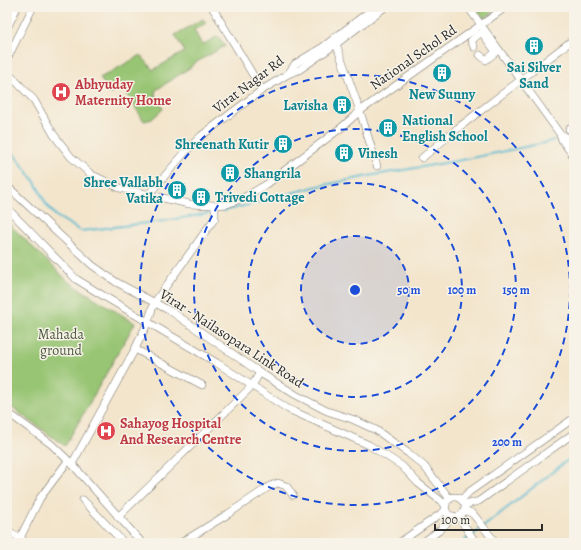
<svg xmlns="http://www.w3.org/2000/svg" width="581" height="550" viewBox="0 0 581 550" font-family="Alegreya,serif">
	<rect width="100%" height="100%" fill="#f7f3e8"/>
	<filter id="ink" filterUnits="userSpaceOnUse"><feTurbulence type="fractalNoise" baseFrequency=".025" numOctaves="2"/><feDisplacementMap in="SourceGraphic" scale="8" xChannelSelector="R" yChannelSelector="G"/><feConvolveMatrix kernelMatrix="1 2 1 2 8 2 1 2 1" color-interpolation-filters="sRGB"/></filter>
	<filter id="wash" filterUnits="userSpaceOnUse"><feTurbulence type="fractalNoise" baseFrequency=".012" numOctaves="4" result="noise"/><feDisplacementMap in="SourceGraphic" scale="16" xChannelSelector="R" yChannelSelector="G"/><feGaussianBlur stdDeviation="0.9" result="paint"/><feColorMatrix in="noise" values="0 0 0 0 0 0 0 0 0 0 0 0 0 0 0 0 0 1.4 0 .05"/><feComposite in="paint" operator="in"/></filter>
	<g filter="url(#wash)">
		<rect width="100%" height="100%" fill="#f3e5cc"/>
		<g fill="#98c573" stroke="#62784f">
			<path d="M475 7H499L484 19Z"/>
			<path d="M203 19 206 23 194 30 202 45 218 36 225 46 193 64 191 67 156 90 155 94 163 109 152 119 144 121 128 96V93L124 87 110 94 100 78 141 55 153 70 184 52 183 49 175 35Z"/>
			<path d="M7 222 70 283 135 323 65 446 7 404Z"/>
		</g>
		<g fill="none" stroke-linecap="round" stroke-linejoin="round">
			<g stroke="#52b9d1" stroke-width="2">
				<path d="M568 136 574 133"/>
				<path d="M7 145 35 182 46 204 56 216 81 231 164 221 211 213"/>
				<path d="M223 211 240 207 314 187 369 176 462 160 544 143 554 140"/>
				<path d="M473 535 574 455"/>
				<path d="M462 543 469 537"/>
			</g>
		</g>
	</g>
	<g filter="url(#ink)">
		<g fill="none" stroke-linecap="round" stroke-linejoin="round">
			<g stroke="#716c63" stroke-width="8">
				<g id="minor">
					<path d="M212 7 262 90"/>
					<path d="M468 7 560 134 566 137 574 148"/>
					<path d="M7 28 17 7"/>
					<path d="M334 38 360 111 377 166"/>
					<path d="M474 47 471 41 479 34 482 33 496 52 486 60 480 55"/>
					<path d="M7 59 33 7"/>
					<path d="M7 72 34 100 54 135 71 157 92 175 120 188 189 204 215 205 227 204 245 197 267 184 342 127 360 111 506 7"/>
					<path d="M288 74 299 70 336 44 385 7"/>
					<path d="M569 129 574 125"/>
					<path d="M560 134 562 140 574 157"/>
					<path d="M422 158 458 128 574 39"/>
					<path d="M7 186 92 265 116 282 172 312 262 374 296 395 327 411 352 419 376 430 408 453 424 466 450 499"/>
					<path d="M149 194 188 149 201 136 262 90 288 74 295 64 323 47 375 7"/>
					<path d="M7 208 76 279 102 295 217 363 288 409 369 445 402 466 418 483 446 505"/>
					<path d="M135 349 202 385"/>
					<path d="M7 412 51 444 72 464 142 543"/>
					<path d="M72 464 135 349 148 322 154 303 215 218V205"/>
					<circle cx="455" cy="507" r="10"/>
					<path d="M83 500 124 543"/>
					<path d="M461 500 469 492 574 418"/>
					<path d="M465 505 479 501 574 433"/>
					<path d="M465 510 473 514 496 543"/>
					<path d="M459 516 464 525 476 543"/>
					<path d="M118 517 252 386 260 372"/>
					<path d="M7 530 27 543"/>
					<path d="M20 538 40 498 68 461"/>
					<path d="M181 543 228 514 270 486 278 483 286 486 293 495"/>
					<path d="M399 543 446 510"/>
					<path d="M422 543 440 530 453 516"/>
				</g>
			</g>
			<use href="#minor" stroke="#fff" stroke-width="7"/>
		</g>
	</g>
	<circle cx="355" cy="290" r="54" fill="#1d4ed8" fill-opacity=".12"/>
	<g fill="none" stroke="#1d4ed8" stroke-width="2" stroke-dasharray="7 5">
		<circle cx="355" cy="290" r="54"/>
		<circle cx="355" cy="290" r="107"/>
		<circle cx="355" cy="290" r="161"/>
		<circle cx="355" cy="290" r="215"/>
	</g>
	<defs>
		<g id="building-disc" transform="scale(1)"><circle r="9.5" fill="#0f9aa8" stroke="#f7f3e8"/><path d="M-4-6H4V6H1V3H-1V6H-4ZM-2.5-4.3h1.7v1.8h-1.7ZM.8-4.3h1.7v1.8H.8ZM-2.5-1h1.7V.8h-1.7ZM.8-1h1.7V.8H.8Z" fill="#fff"/></g>
		<g id="hospital-disc" transform="scale(1)"><circle r="9.5" fill="#e0444e" stroke="#f7f3e8"/><path d="M-5-5h3v3.5h4V-5h3V5h-3V1.5h-4V5h-3Z" fill="#fff"/></g>
	</defs>
	<g fill-rule="evenodd">
		<use href="#building-disc" x="534" y="46"/>
		<use href="#building-disc" x="442" y="73"/>
		<use href="#hospital-disc" x="61" y="92"/>
		<use href="#building-disc" x="342" y="105"/>
		<use href="#building-disc" x="388" y="128"/>
		<use href="#building-disc" x="283" y="144"/>
		<use href="#building-disc" x="344" y="153"/>
		<use href="#building-disc" x="230" y="173"/>
		<use href="#building-disc" x="177" y="190"/>
		<use href="#building-disc" x="201" y="197"/>
		<use href="#hospital-disc" x="106" y="431"/>
	</g>
	<g text-anchor="middle" stroke-width="3" stroke-linejoin="round" paint-order="stroke">
		<g font-size="14" fill="#2b2b2b" stroke="#f7f3e8">
			<text transform="translate(413 57) rotate(-35)" y="5">National Schol Rd</text>
			<text transform="translate(248 84) rotate(-37)" y="5">Virat Nagar Rd</text>
			<text transform="translate(232 338) rotate(33)" y="5">Virar - Nailasopara Link Road</text>
		</g>
		<g font-size="14" font-weight="bold" fill="#0d838f" stroke="#f7f3e8" text-anchor="start">
			<text x="534" y="72" text-anchor="middle">Sai Silver<tspan x="534" dy="16">Sand</tspan></text>
			<text x="442" y="99" text-anchor="middle">New Sunny</text>
			<text x="328" y="110" text-anchor="end">Lavisha</text>
			<text x="402" y="125">National<tspan x="402" dy="16">English School</tspan></text>
			<text x="269" y="149" text-anchor="end">Shreenath Kutir</text>
			<text x="358" y="158">Vinesh</text>
			<text x="244" y="178">Shangrila</text>
			<text x="163" y="187" text-anchor="end">Shree Vallabh<tspan x="163" dy="16">Vatika</tspan></text>
			<text x="215" y="202">Trivedi Cottage</text>
		</g>
		<g font-size="14" font-weight="bold" fill="#be3a42" stroke="#f7f3e8" text-anchor="start">
			<text x="75" y="89">Abhyuday<tspan x="75" dy="16">Maternity Home</tspan></text>
			<text x="120" y="428">Sahayog Hospital<tspan x="120" dy="16">And Research Centre</tspan></text>
		</g>
		<g font-size="14" fill="#4c5941" stroke="#f7f3e8">
			<text x="61" y="339">Mahada<tspan x="61" dy="16">ground</tspan></text>
		</g>
	</g>
	<circle cx="355" cy="290" r="6" fill="#1d4ed8" stroke="#f7f3e8" stroke-width="2"/>
	<g font-size="12" text-anchor="middle" font-weight="bold" fill="#1d4ed8" stroke="#f7f3e8" stroke-width="3" stroke-linejoin="round" paint-order="stroke">
		<text x="409" y="294">50 m</text>
		<text x="462" y="294">100 m</text>
		<text x="516" y="294">150 m</text>
		<text x="507" y="446">200 m</text>
	</g>
	<rect width="581" height="550" fill="none" stroke="#f7f3e8" stroke-width="24"/>
	<path d="M435 524v6h107v-6" fill="none" stroke="#2b2b2b" stroke-width="2"/>
	<text x="441" y="524" font-size="12" fill="#2b2b2b" stroke="#f7f3e8" stroke-width="3" paint-order="stroke">100 m</text>
</svg>
